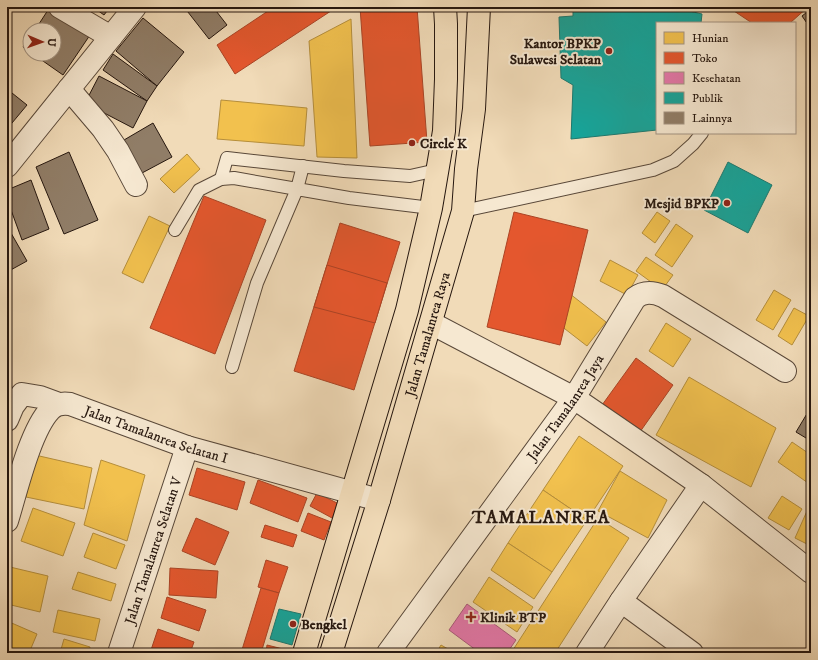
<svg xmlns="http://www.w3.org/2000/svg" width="818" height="660" viewBox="0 0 818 660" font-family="'IM FELL DW Pica',serif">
	<rect width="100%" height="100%" fill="#f1dbb8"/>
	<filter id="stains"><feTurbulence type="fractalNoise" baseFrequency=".005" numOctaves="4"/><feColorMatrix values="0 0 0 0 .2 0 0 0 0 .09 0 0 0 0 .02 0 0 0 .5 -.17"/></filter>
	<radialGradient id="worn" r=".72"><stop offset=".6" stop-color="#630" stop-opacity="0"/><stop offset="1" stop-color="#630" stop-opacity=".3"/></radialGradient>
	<g fill="#f2c14e" stroke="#b58e3b">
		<path d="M351 19 357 158 317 157 309 41Z"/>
		<path d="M221 100 307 108 304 146 217 139Z"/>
		<path d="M187 154 200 169 174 193 160 179Z"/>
		<path d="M657 212 670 221 655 243 642 233Z"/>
		<path d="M149 216 170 226 143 283 122 273Z"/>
		<path d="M676 224 693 236 672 267 655 255Z"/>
		<path d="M646 257 673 275 662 290 636 271Z"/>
		<path d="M610 260 638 275 627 295 600 281Z"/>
		<path d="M565 290 606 322 587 346 547 315Z"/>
		<path d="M774 290 791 300 773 330 756 320Z"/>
		<path d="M794 308 809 316 792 345 778 336Z"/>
		<path d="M666 323 691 339 673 367 649 351Z"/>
		<path d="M689 377 776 428 751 487 656 435Z"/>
		<path d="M579 436 623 466 587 520 543 490Z"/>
		<path d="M792 442 811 455V485L778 462Z"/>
		<path d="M35 455 92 468 84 509 26 497Z"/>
		<path d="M101 460 145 475 127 541 84 525Z"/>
		<path d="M620 471 667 500 648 538 598 511Z"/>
		<path d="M543 490 587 520 552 572 508 543Z"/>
		<path d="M782 496 802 509 789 530 768 518Z"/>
		<path d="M811 502V546L795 538Z"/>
		<path d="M33 508 75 523 63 556 21 541Z"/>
		<path d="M598 518 629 538 555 653H511Z"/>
		<path d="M93 533 125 545 116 569 84 557Z"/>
		<path d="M508 543 552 572 534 599 491 570Z"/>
		<path d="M10 567 48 576 40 612 7 604V579Z"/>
		<path d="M78 572 116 584 111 601 72 589Z"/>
		<path d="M489 577 533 607 517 632 473 602Z"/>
		<path d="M58 610 100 619 95 641 53 632Z"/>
		<path d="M7 621 37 634 29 653H7Z"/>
		<path d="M64 639 90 647 89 653H60Z"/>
		<path d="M441 645 455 653H436Z"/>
	</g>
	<g fill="#e4572e" stroke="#ab4425">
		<path d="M274 7H337L235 74 217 45Z"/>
		<path d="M360 7H417L427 142 370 146Z"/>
		<path d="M728 7H808L790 23H752Z"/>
		<path d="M204 196 266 220 215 354 150 328Z"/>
		<path d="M514 212 588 230 560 345 487 327Z"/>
		<path d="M340 223 400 242 354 390 294 371Z"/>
		<path d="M327 265 387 283 375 323 314 307Z"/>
		<path d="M636 358 673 385 635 439 597 412Z"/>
		<path d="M197 468 245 482 237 510 189 495Z"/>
		<path d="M258 480 307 498 298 522 250 503Z"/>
		<path d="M317 493 339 504 332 518 310 506Z"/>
		<path d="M308 513 331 522 324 540 301 531Z"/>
		<path d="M196 518 229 532 215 565 182 551Z"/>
		<path d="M265 525 297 535 293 547 261 537Z"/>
		<path d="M266 560 288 567 279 593 258 587Z"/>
		<path d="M170 568 218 571 216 598 169 595Z"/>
		<path d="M261 588 279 593 261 653H241Z"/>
		<path d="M167 597 206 610 199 631 161 618Z"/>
		<path d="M158 629 194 642 190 653H150Z"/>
		<path d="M267 645 291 651 290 653H266Z"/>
	</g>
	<path fill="#e377a8" stroke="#aa5a7a" d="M467 604 516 640 507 653H480L449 630Z"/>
	<g fill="#17a398" stroke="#1c796f">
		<path d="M573 7H672L702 14 701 23H657V130L571 139 573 85 561 78 559 17 573 16Z"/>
		<path d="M728 162 772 185 748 233 704 210Z"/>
		<path d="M279 609 301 614 292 645 270 639Z"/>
	</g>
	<g fill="#907d67" stroke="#26170f">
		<path d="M50 7 90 35 63 75 33 54H54V30H35Z"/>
		<path d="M93 7H110L104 15Z"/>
		<path d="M184 7H213L227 25 209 39Z"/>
		<path d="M811 9V29L802 16Z"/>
		<path d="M143 18 184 52 157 86 116 51Z"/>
		<path d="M30 37V52L23 47Z"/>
		<path d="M113 54 157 86 147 101 103 70Z"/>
		<path d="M99 76 147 101 133 128 85 103Z"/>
		<path d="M7 89 27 105 7 129Z"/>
		<path d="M153 123 172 157 142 173 124 140Z"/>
		<path d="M69 152 98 220 64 234 36 167Z"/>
		<path d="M31 180 49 229 22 240 7 199V190Z"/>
		<path d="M7 226 27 261 7 272Z"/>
		<path d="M811 407V441L796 432Z"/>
	</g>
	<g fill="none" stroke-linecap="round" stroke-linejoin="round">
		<g stroke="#594839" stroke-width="14">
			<g id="service">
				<path d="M221 179 227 158 344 171 410 176 437 170"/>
				<path d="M463 211 653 170 674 161 693 144 702 133"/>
				<path d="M175 230 199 190 221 179 234 178 297 189 303 166"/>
				<path d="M232 367 257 283 297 189 349 198 431 208"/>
			</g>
		</g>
		<g stroke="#594839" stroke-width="24">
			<g id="minor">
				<path d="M60 7 111 37"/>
				<path d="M69 89 103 129 118 151 136 185"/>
				<path d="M7 166 135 7"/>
				<path d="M431 323 574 398 701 485 811 572"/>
				<path d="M7 420 13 406 22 394 40 397 59 404"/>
				<path id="s1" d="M7 521C16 492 30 431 50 410 55 404 63 403 70 404L187 447 379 500"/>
				<path d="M621 601 692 653"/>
				<path id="s2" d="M119 653 187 447"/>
				<path id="s3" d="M388 653 574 398 635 298C644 291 653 292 663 296L785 371"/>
				<path d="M587 653 621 601 701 485"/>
			</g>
		</g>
		<g stroke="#26170f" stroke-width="24">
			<g id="primary">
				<path d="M304 653 407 310 431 208 444 131 446 79V24L445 7"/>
				<path id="s4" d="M331 653 379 500 463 211 466 169 474 109 479 7"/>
			</g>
		</g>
		<use href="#service" stroke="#f6e8d1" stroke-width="12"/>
		<use href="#minor" stroke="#f6e8d1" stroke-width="22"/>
		<use href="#primary" stroke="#f1dbb8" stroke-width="22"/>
	</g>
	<g fill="#8f2418" stroke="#f6e8d1" stroke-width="1.5">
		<circle cx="609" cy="51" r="4"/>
		<circle cx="412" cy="143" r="4"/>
		<circle cx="727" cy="203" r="4"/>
		<path d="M469 611h4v4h4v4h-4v4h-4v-4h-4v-4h4z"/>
		<circle cx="293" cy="624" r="4"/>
	</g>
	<g text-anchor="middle" stroke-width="4" stroke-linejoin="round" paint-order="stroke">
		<g font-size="14" font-weight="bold" fill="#26170f" stroke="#f6e8d1" text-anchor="start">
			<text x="601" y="48" text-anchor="end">Kantor BPKP<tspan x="601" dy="16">Sulawesi Selatan</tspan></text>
			<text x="420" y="148">Circle K</text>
			<text x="719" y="208" text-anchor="end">Mesjid BPKP</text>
			<text x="480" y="622">Klinik BTP</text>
			<text x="301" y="629">Bengkel</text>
		</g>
		<g font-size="14" fill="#26170f" stroke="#f6e8d1">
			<text dy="5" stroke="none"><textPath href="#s4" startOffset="333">Jalan Tamalanrea Raya</textPath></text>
			<text dy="5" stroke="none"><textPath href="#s3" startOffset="303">Jalan Tamalanrea Jaya</textPath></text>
			<text dy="5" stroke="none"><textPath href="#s1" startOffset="233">Jalan Tamalanrea Selatan I</textPath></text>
			<text dy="5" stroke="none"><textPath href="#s2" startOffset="108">Jalan Tamalanrea Selatan V</textPath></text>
		</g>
		<g font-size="18" font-weight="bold" letter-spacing="1" fill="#26170f" stroke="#f6e8d1">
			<text x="541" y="523">TAMALANREA</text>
		</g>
	</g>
	<rect width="818" height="660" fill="none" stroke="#f1dbb8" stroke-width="24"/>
	<rect x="8" y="8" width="802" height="644" fill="none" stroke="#26170f" stroke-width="2"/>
	<rect x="12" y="12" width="794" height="636" fill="none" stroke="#26170f"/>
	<rect x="656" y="22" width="140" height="112" fill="#f6e8d1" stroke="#a39483"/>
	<rect x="664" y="32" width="20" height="12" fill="#f2c14e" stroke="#a39483"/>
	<text x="692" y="42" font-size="12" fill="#26170f">Hunian</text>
	<rect x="664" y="52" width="20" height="12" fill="#e4572e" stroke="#a39483"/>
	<text x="692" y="62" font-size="12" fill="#26170f">Toko</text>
	<rect x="664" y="72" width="20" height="12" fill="#e377a8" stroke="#a39483"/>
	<text x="692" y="82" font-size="12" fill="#26170f">Kesehatan</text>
	<rect x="664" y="92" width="20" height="12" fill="#17a398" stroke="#a39483"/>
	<text x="692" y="102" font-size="12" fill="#26170f">Publik</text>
	<rect x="664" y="112" width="20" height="12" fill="#907d67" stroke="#a39483"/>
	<text x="692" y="122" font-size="12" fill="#26170f">Lainnya</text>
	<g transform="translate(42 42) rotate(92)"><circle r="19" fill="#f6e8d1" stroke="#a39483"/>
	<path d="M0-3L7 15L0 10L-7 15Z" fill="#8f2418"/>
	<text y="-6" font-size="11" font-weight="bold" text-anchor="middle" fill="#26170f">U</text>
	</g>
	<rect width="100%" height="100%" filter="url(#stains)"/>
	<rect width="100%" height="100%" fill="url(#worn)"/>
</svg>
